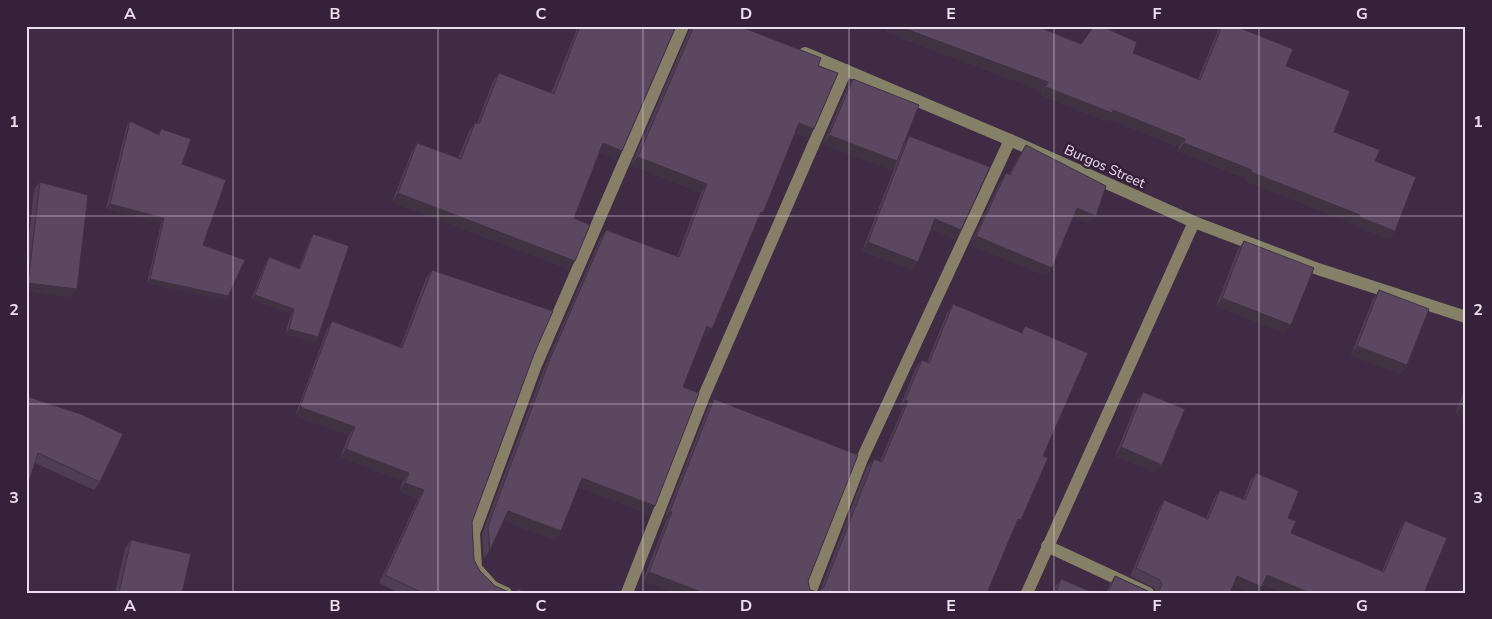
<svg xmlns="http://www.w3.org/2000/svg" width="1492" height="619" viewBox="0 0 1492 619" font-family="'Nunito Sans',sans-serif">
	<rect width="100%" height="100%" fill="#3f2b43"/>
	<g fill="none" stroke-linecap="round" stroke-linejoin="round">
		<g stroke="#868068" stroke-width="12">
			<path d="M805 53 1010 140 1194 222 1318 269 1466 317"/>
			<path d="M1047 546 1148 593"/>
			<path d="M506 593 493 587 476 568 474 533 536 365 683 26"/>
			<path d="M627 593 704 396 846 70"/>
			<path d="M810 593 862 459 1010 140"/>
			<path d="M1027 593 1194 222"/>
		</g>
	</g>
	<g fill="#4f3d53">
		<path d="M578 26H676L616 159 599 153 574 218 569 269 392 202 412 151 417 143 458 158 469 131 475 123H477L493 81 499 73 551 93Z"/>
		<path d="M691 26H739L818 66 814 129 808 138 795 133 706 337 703 336 683 387 649 514 578 487 555 540 503 520 490 550 484 559 482 534 544 368 600 239 606 230 677 256 701 193 631 165 690 29Z"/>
		<path d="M888 26H1036L1081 44 1133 53 1198 79 1218 30 1220 26H1235L1286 66 1334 132 1375 161 1395 231 1389 239 1353 225 1354 224 1245 181 1246 179 1178 151 1179 147 1108 119 1106 121 1040 95 1042 91 885 32Z"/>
		<path d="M853 79 905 143 909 136 961 230 955 239 931 229 918 262 912 270 862 251 896 164 891 170 823 144 847 88Z"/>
		<path d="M130 121 158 134 161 129 182 164 203 245 225 300 147 283 161 223 106 208 127 125Z"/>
		<path d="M1026 145 1090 224 1073 217 1052 268 1046 276 970 245 1000 182 1006 173 1009 174 1020 154Z"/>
		<path d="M40 182 72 297 26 291V263L34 189Z"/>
		<path d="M313 234 318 337 315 342 285 334 291 314 251 299 266 262 269 257 299 268 310 239Z"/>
		<path d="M1244 241 1285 333 1216 306 1238 249Z"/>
		<path d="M432 270 534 354 472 522 474 560 480 571 495 586 509 592 526 593H399L379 583 418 499 399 491 403 481 340 457 349 435 295 416 327 329 332 321 400 347 426 278Z"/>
		<path d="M1379 290 1407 365 1400 374 1351 355 1373 299Z"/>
		<path d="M953 304 1021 333 1025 326 1043 456 1015 529 1014 528 987 593H675L643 580 666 521 664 520 708 408 714 399 808 581 810 590 818 592 820 591 867 467 874 459 880 461 902 410 899 409 915 369 922 360 927 362 947 313Z"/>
		<path d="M1466 386V418L1455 414Z"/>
		<path d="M1143 392 1162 465 1156 473 1115 456 1137 401Z"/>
		<path d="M26 396 100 482 94 490 35 463Z"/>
		<path d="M1256 473 1288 518 1291 533 1382 571 1400 529 1405 521 1424 593H1285L1264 584 1258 593H1251L1234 585 1230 593H1106L1110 584 1115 576 1150 592H1156L1154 588 1130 576 1159 508 1164 500 1206 518 1214 498 1220 490 1243 499 1250 481Z"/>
		<path d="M131 540 182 593H115L125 548Z"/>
		<path d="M1061 579 1094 593H1053L1055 587Z"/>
	</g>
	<g fill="#403243">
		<path d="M890 26H898L1048 82 1042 91 885 32Z"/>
		<path d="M1046 87 1113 110 1185 139 1179 147 1108 119 1106 121 1040 95Z"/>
		<path d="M799 123 814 129 808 138 793 132Z"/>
		<path d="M829 135 897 161 891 170 823 144Z"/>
		<path d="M603 143 622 151 616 159 597 152Z"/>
		<path d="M1184 143 1252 170 1246 179 1178 151Z"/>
		<path d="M638 157 707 184 701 193 631 165Z"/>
		<path d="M1251 172 1360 215 1354 224 1245 181Z"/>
		<path d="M398 193 575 261 569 269 392 202Z"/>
		<path d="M110 204 164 218 161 223 106 208Z"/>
		<path d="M1077 208 1096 216 1090 224 1071 216Z"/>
		<path d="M761 212 763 213 757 222Z"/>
		<path d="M1359 217 1395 231 1389 239 1353 225Z"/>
		<path d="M935 219 961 230 955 239 929 228Z"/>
		<path d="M976 236 1052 268 1046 276 970 245Z"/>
		<path d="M868 242 918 262 912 270 862 251Z"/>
		<path d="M150 279 228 296 225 300 147 283Z"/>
		<path d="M28 283 77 289 72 297 26 291V286Z"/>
		<path d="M255 295 294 309 291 314 251 299Z"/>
		<path d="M1222 298 1291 325 1285 333 1216 306Z"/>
		<path d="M707 326 712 329 706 337 701 335Z"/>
		<path d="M289 329 318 337 315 342 285 334Z"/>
		<path d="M1357 346 1407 365 1400 374 1351 355Z"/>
		<path d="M905 400 908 401 902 410 899 409Z"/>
		<path d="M1461 405 1466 407V418L1455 414Z"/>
		<path d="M300 407 355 427 349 435 295 416Z"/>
		<path d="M1121 447 1162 465 1156 473 1115 456Z"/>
		<path d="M346 449 409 473 403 481 340 457Z"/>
		<path d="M582 478 655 506 649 514 576 486Z"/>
		<path d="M405 483 424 490 418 499 399 491Z"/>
		<path d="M508 511 561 531 555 540 502 520Z"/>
		<path d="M670 511 672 512 666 521 664 520Z"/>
		<path d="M1018 519 1021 520 1015 529 1011 527Z"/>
		<path d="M649 572 704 593H675L643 580Z"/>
		<path d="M1267 575 1310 593H1285L1262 583Z"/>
		<path d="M1237 576 1262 587 1258 593H1251L1232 585Z"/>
	</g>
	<g fill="#5c4760" stroke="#403243">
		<path d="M580 26H676L622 151 603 143 574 218 590 225 575 261 398 193 417 143 461 159 475 123 479 124 499 73 554 94Z"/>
		<path d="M694 26H739L821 58 818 66 838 73 814 129 799 123 763 213 761 212 712 329 707 326 683 387 699 393 655 506 582 478 561 531 508 511 490 550 488 526 550 359 606 230 679 257 707 184 638 157Z"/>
		<path d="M898 26H1036L1081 44 1094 26H1101L1137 42 1133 53 1200 80 1222 26H1235L1293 49 1286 66 1350 91 1334 132 1380 150 1375 161 1416 177 1395 231 1359 217 1360 215 1251 172 1252 170 1184 143 1185 139 1113 110 1112 113 1046 87 1048 82Z"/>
		<path d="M853 79 919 105 897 161 829 135Z"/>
		<path d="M130 121 159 135 161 129 191 139 182 164 226 180 203 245 245 260 228 296 150 279 164 218 110 204Z"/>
		<path d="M909 136 990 167 961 230 935 219 918 262 868 242Z"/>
		<path d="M1026 145 1106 186 1096 216 1077 208 1052 268 976 236 1006 173 1010 175Z"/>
		<path d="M40 182 88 195 77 289 28 283Z"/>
		<path d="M313 234 349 246 318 337 289 329 294 309 255 295 269 257 300 269Z"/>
		<path d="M1244 241 1314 268 1291 325 1222 298Z"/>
		<path d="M432 270 553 311 534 354 472 522 474 560 480 571 495 586 509 592 513 593 519 589 526 593H423L385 575 424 490 405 483 409 473 346 449 355 427 300 407 332 321 402 348Z"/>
		<path d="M1379 290 1429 309 1407 365 1357 346Z"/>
		<path d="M953 304 1022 333 1025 326 1088 353 1043 456 1048 458 1021 520 1018 519 987 593H704L649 572 672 512 670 511 714 399 858 455 808 581 810 590 818 592 824 587 874 459 882 462 908 401 905 400 922 360 929 363Z"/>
		<path d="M1143 392 1185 409 1162 465 1121 447Z"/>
		<path d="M1466 393V407L1461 405Z"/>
		<path d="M26 396 83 415 123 434 100 482 38 453 26 491Z"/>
		<path d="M1256 473 1299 491 1288 518 1296 521 1291 533 1384 572 1405 521 1447 538 1424 593H1310L1267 575 1262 587 1237 576 1230 593H1108L1115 576 1150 592H1158L1162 585 1160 580 1136 568 1164 500 1208 519 1220 490 1245 500Z"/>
		<path d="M131 540 191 554 182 593H119Z"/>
		<path d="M1061 579 1094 593H1056Z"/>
	</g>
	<path fill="none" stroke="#ecdfef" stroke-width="1" stroke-opacity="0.55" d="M233 26V593M438 26V593M643 26V593M849 26V593M1054 26V593M1259 26V593M26 216H1466M26 404H1466"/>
	<g text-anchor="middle" stroke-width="5" stroke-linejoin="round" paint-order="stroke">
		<g font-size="14" fill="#ecdfef" stroke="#352139">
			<text transform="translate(1105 166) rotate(24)" y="5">Burgos Street</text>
		</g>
	</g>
	<rect width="1492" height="619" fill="none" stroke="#352139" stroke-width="55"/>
	<rect x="28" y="28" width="1436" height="564" fill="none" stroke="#ecdfef" stroke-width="2"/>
	<g font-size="16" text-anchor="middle" font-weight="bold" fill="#ecdfef">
		<text x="130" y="19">A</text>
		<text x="335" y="19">B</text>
		<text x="541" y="19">C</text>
		<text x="746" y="19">D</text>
		<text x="951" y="19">E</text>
		<text x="1157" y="19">F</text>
		<text x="1362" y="19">G</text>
		<text x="14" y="127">1</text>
		<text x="1478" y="127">1</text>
		<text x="14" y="315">2</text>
		<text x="1478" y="315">2</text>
		<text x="14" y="503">3</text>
		<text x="1478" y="503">3</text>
		<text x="130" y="611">A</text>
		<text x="335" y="611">B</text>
		<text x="541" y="611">C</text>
		<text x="746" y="611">D</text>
		<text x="951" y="611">E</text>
		<text x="1157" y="611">F</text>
		<text x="1362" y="611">G</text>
	</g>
</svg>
